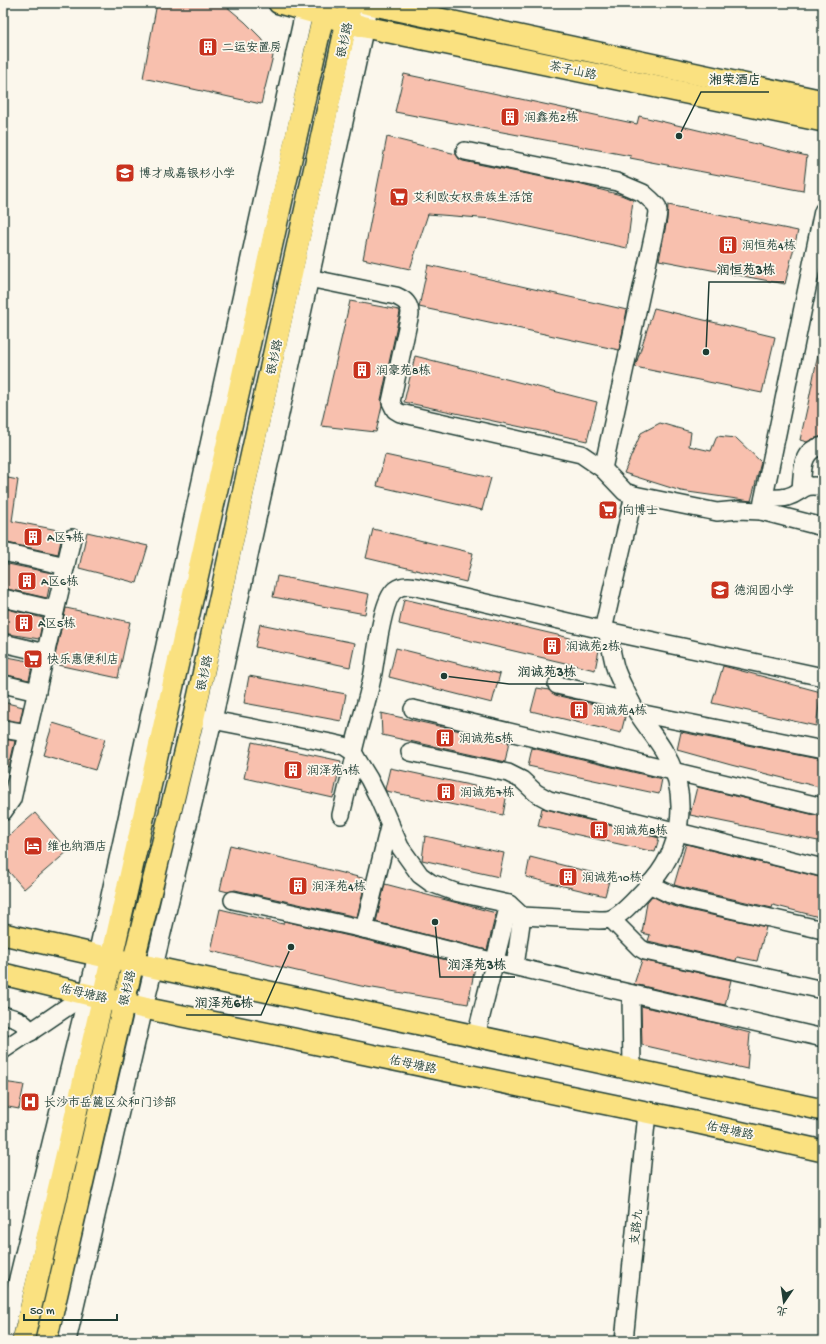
<svg xmlns="http://www.w3.org/2000/svg" width="826" height="1344" viewBox="0 0 826 1344" font-family="'Gochi Hand','LXGW WenKai TC',sans-serif">
	<rect width="100%" height="100%" fill="#fbf7ec"/>
	<filter id="ink" filterUnits="userSpaceOnUse"><feTurbulence type="fractalNoise" baseFrequency=".025" numOctaves="2"/><feDisplacementMap in="SourceGraphic" scale="8" xChannelSelector="R" yChannelSelector="G"/><feConvolveMatrix kernelMatrix="1 2 1 2 8 2 1 2 1" color-interpolation-filters="sRGB"/></filter>
	<g filter="url(#ink)">
		<g fill="#f8c0ae" stroke="#1f3d34">
			<path d="M157 3H213L226 6 245 22 262 39 273 56 261 104 143 78Z"/>
			<path d="M404 74 637 124 639 116 807 156 803 191 630 158 631 156 395 112Z"/>
			<path d="M387 137 456 154 459 159 463 161 582 185 621 195 633 200 627 248 493 219 428 214 410 269 363 259Z"/>
			<path d="M668 205 798 231 785 284 659 260 667 220Z"/>
			<path d="M428 265 627 310 619 350 419 307Z"/>
			<path d="M350 301 399 310 400 312 381 400 382 406 376 432 321 426Z"/>
			<path d="M654 308 775 337 762 393 635 367Z"/>
			<path d="M818 354H823V436L813 439 807 442 800 440 808 404Z"/>
			<path d="M415 356 597 402 587 441 404 402Z"/>
			<path d="M660 423 691 432 689 446 711 451 717 436 736 438 761 462 751 501 681 491 624 473 641 433Z"/>
			<path d="M385 455 491 478 482 510 377 486Z"/>
			<path d="M3 477 18 480 12 521 63 531 58 554 3 542Z"/>
			<path d="M373 529 473 553 466 582 366 558Z"/>
			<path d="M87 532 148 546 137 583 79 568Z"/>
			<path d="M3 563 52 573 47 598 3 588Z"/>
			<path d="M277 576 369 594 365 614 273 597Z"/>
			<path d="M404 599 600 645 595 670 399 624Z"/>
			<path d="M3 608 43 618 39 639 3 633Z"/>
			<path d="M66 608 130 622 118 678 53 664Z"/>
			<path d="M260 624 355 643 350 667 255 647Z"/>
			<path d="M396 648 500 674 492 703 389 677Z"/>
			<path d="M3 656 33 662 29 680 3 674Z"/>
			<path d="M723 666 821 692 816 726 712 703Z"/>
			<path d="M249 676 346 694 341 721 244 703Z"/>
			<path d="M537 688 549 690 555 695 624 711 626 713 621 733 531 711Z"/>
			<path d="M3 702 23 707 20 722 3 719Z"/>
			<path d="M381 713 509 742 505 762 382 735Z"/>
			<path d="M53 723 105 739 95 770 43 755Z"/>
			<path d="M681 732 823 760V788L731 765 677 750Z"/>
			<path d="M3 739 15 741 9 767 3 766Z"/>
			<path d="M252 742 341 761 333 798 244 778Z"/>
			<path d="M532 748 662 779 659 794 528 766Z"/>
			<path d="M390 768 507 793 503 815 386 791 385 789Z"/>
			<path d="M697 787 823 817V842L690 815Z"/>
			<path d="M542 808 659 838 655 852 538 826Z"/>
			<path d="M35 813 68 851 24 889 3 865V841Z"/>
			<path d="M425 836 504 853 499 877 422 860Z"/>
			<path d="M686 844 823 878V918L773 905 772 908 689 889 674 885Z"/>
			<path d="M230 845 366 879 357 917 235 890 228 892 220 890Z"/>
			<path d="M530 857 610 877 605 896 526 877Z"/>
			<path d="M385 884 496 913 487 950 376 922Z"/>
			<path d="M652 896 667 904 684 909 766 927 757 961 737 957 736 961 648 941 650 935 642 933 647 902Z"/>
			<path d="M220 909 283 924 284 921 362 939 475 967 468 1004 361 986 211 951Z"/>
			<path d="M642 960 731 980 725 1005 634 984Z"/>
			<path d="M641 1006 720 1024 719 1025 750 1033 747 1069 642 1045Z"/>
			<path d="M3 1082 24 1085 19 1109 3 1106Z"/>
		</g>
		<g fill="none" stroke-linecap="round" stroke-linejoin="round">
			<g stroke="#1f3d34" stroke-width="20">
				<g id="minor">
					<path d="M465 151 617 182 643 193 651 200 657 206 658 212 657 219 603 469"/>
					<path d="M299 276 396 296C405 300 410 304 410 314L391 402 395 410 400 413 581 454 603 469 625 492 634 495 717 512 738 510 761 511 823 527"/>
					<path d="M801 489C803 470 800 450 823 446"/>
					<path d="M764 498C772 498 779 499 787 497 804 492 801 483 823 487"/>
					<path d="M761 511 823 211"/>
					<path d="M3 552 66 566"/>
					<path d="M3 598 55 610"/>
					<path d="M603 630 634 495"/>
					<path d="M3 643 46 653"/>
					<path d="M3 684 37 692"/>
					<path d="M557 685 631 702"/>
					<path d="M413 709 823 807"/>
					<path d="M639 713 823 750"/>
					<path d="M202 718 331 743 344 746 353 752"/>
					<path d="M3 729 27 733"/>
					<path d="M410 752 508 773 522 780 536 793 549 800 823 868"/>
					<path d="M355 756 369 779 378 797 400 847 420 875 431 883 455 892 509 904 522 916 599 920C603 920 608 920 611 919 624 914 638 896 647 887 682 852 691 796 665 753 655 735 639 719 630 700 625 689 618 678 615 667 612 655 610 643 607 631"/>
					<path d="M3 812 12 799 72 538"/>
					<path d="M341 815 355 756 353 752C358 728 367 703 372 678 376 660 381 601 395 590 405 582 419 588 430 590L607 631 823 677"/>
					<path d="M649 884 670 894 686 899 823 930"/>
					<path d="M233 900 364 929 495 962 823 1038"/>
					<path d="M611 919 640 948 645 951 823 990"/>
					<path d="M364 929 390 823"/>
					<path d="M515 966 522 916"/>
					<path d="M631 994 632 1070"/>
					<path d="M3 1015C17 1019 22 1020 31 1032"/>
					<path d="M476 1036 509 904"/>
					<path d="M3 1050 45 1022 86 994"/>
					<path d="M3 1340 97 955 306 3"/>
					<path d="M67 1341 144 1008 213 720 370 3"/>
					<path d="M624 1341 647 1113"/>
				</g>
			</g>
			<g stroke="#1f3d34" stroke-width="24">
				<g id="major">
					<path d="M279 3 365 27 823 121"/>
					<path d="M365 3 823 101"/>
					<path d="M3 934 133 963 823 1110"/>
					<path d="M3 974 144 1008 694 1122 823 1151"/>
					<path d="M23 1341 103 997 326 3"/>
					<path d="M46 1341 133 963 194 716 351 3"/>
				</g>
			</g>
			<use href="#minor" stroke="#fbf7ec" stroke-width="17"/>
			<use href="#major" stroke="#fae180" stroke-width="21"/>
		</g>
	</g>
	<defs>
		<g id="building-square" transform="scale(1)"><rect x="-9" y="-9" width="18" height="18" rx="4" fill="#c8321e" stroke="#fbf7ec"/><path d="M-4-6H4V6H1V3H-1V6H-4ZM-2.5-4.3h1.7v1.8h-1.7ZM.8-4.3h1.7v1.8H.8ZM-2.5-1h1.7V.8h-1.7ZM.8-1h1.7V.8H.8Z" fill="#fff"/></g>
		<g id="school-square" transform="scale(1)"><rect x="-9" y="-9" width="18" height="18" rx="4" fill="#c8321e" stroke="#fbf7ec"/><path d="M0-5L7-2L0 1L-7-2ZM-4 1L0 2.5L4 1V4Q0 6-4 4Z" fill="#fff"/></g>
		<g id="supermarket-square" transform="scale(1)"><rect x="-9" y="-9" width="18" height="18" rx="4" fill="#c8321e" stroke="#fbf7ec"/><path d="M-6-5.5h2.5l.6 2H6L4.5 2H-2.5L-4.4-4H-6ZM-1.5 3.2a1.3 1.3 0 1 0 .1 0ZM3 3.2a1.3 1.3 0 1 0 .1 0Z" fill="#fff"/></g>
		<g id="hotel-square" transform="scale(1)"><rect x="-9" y="-9" width="18" height="18" rx="4" fill="#c8321e" stroke="#fbf7ec"/><path d="M-6-4.5h1.5V1H6V5H4.5V3h-9V5H-6ZM-4 0a1.8 1.8 0 1 1 3.6 0ZM.5 0V-2.5h3Q6-2.5 6 0Z" fill="#fff"/></g>
		<g id="hospital-square" transform="scale(1)"><rect x="-9" y="-9" width="18" height="18" rx="4" fill="#c8321e" stroke="#fbf7ec"/><path d="M-5-5h3v3.5h4V-5h3V5h-3V1.5h-4V5h-3Z" fill="#fff"/></g>
	</defs>
	<g fill-rule="evenodd">
		<use href="#building-square" x="208" y="47"/>
		<use href="#building-square" x="510" y="117"/>
		<use href="#school-square" x="125" y="173"/>
		<use href="#supermarket-square" x="399" y="197"/>
		<use href="#building-square" x="728" y="245"/>
		<use href="#building-square" x="362" y="370"/>
		<use href="#supermarket-square" x="608" y="510"/>
		<use href="#building-square" x="33" y="537"/>
		<use href="#building-square" x="27" y="581"/>
		<use href="#school-square" x="720" y="590"/>
		<use href="#building-square" x="24" y="623"/>
		<use href="#building-square" x="552" y="646"/>
		<use href="#supermarket-square" x="33" y="659"/>
		<use href="#building-square" x="579" y="710"/>
		<use href="#building-square" x="445" y="738"/>
		<use href="#building-square" x="293" y="770"/>
		<use href="#building-square" x="446" y="792"/>
		<use href="#building-square" x="599" y="830"/>
		<use href="#hotel-square" x="33" y="846"/>
		<use href="#building-square" x="568" y="877"/>
		<use href="#building-square" x="298" y="886"/>
		<use href="#hospital-square" x="30" y="1102"/>
	</g>
	<g text-anchor="middle" stroke-width="3.5" stroke-linejoin="round" paint-order="stroke">
		<g font-size="12" fill="#1f3d34" stroke="#fbf7ec">
			<text transform="translate(344 40) rotate(-78)" y="4">银杉路</text>
			<text transform="translate(573 70) rotate(12)" y="4">茶子山路</text>
			<text transform="translate(274 357) rotate(-78)" y="4">银杉路</text>
			<text transform="translate(204 673) rotate(-78)" y="4">银杉路</text>
			<text transform="translate(127 988) rotate(-77)" y="4">银杉路</text>
			<text transform="translate(84 993) rotate(13)" y="4">佑母塘路</text>
			<text transform="translate(413 1064) rotate(12)" y="4">佑母塘路</text>
			<text transform="translate(730 1130) rotate(12)" y="4">佑母塘路</text>
			<text transform="translate(636 1227) rotate(-84)" y="4">支路九</text>
		</g>
		<g font-size="12" fill="#1f3d34" stroke="#fbf7ec" text-anchor="start">
			<text x="222" y="51">二运安置房</text>
			<text x="524" y="121">润鑫苑2栋</text>
			<text x="139" y="177">博才咸嘉银杉小学</text>
			<text x="413" y="201">艾利欧女权贵族生活馆</text>
			<text x="742" y="249">润恒苑4栋</text>
			<text x="376" y="374">润豪苑8栋</text>
			<text x="622" y="514">向博士</text>
			<text x="47" y="541">A区7栋</text>
			<text x="41" y="585">A区6栋</text>
			<text x="734" y="594">德润园小学</text>
			<text x="38" y="627">A区5栋</text>
			<text x="566" y="650">润诚苑2栋</text>
			<text x="47" y="663">快乐惠便利店</text>
			<text x="593" y="714">润诚苑4栋</text>
			<text x="459" y="742">润诚苑5栋</text>
			<text x="307" y="774">润泽苑1栋</text>
			<text x="460" y="796">润诚苑7栋</text>
			<text x="613" y="834">润诚苑8栋</text>
			<text x="47" y="850">维也纳酒店</text>
			<text x="582" y="881">润诚苑10栋</text>
			<text x="312" y="890">润泽苑4栋</text>
			<text x="44" y="1106">长沙市岳麓区众和门诊部</text>
		</g>
	</g>
	<path fill="none" stroke="#1f3d34" stroke-width="1.5" d="M679 136L701 92H769M706 352L709 282H784M444 676L509 684H584M435 922L440 977H515M291 947L261 1015H186"/>
	<g fill="#1f3d34" stroke="#fbf7ec" stroke-width="1.5">
		<circle cx="679" cy="136" r="4"/>
		<circle cx="706" cy="352" r="4"/>
		<circle cx="444" cy="676" r="4"/>
		<circle cx="435" cy="922" r="4"/>
		<circle cx="291" cy="947" r="4"/>
	</g>
	<g font-size="13" text-anchor="middle" font-weight="bold" fill="#1f3d34" stroke="#fbf7ec" stroke-width="3.5" stroke-linejoin="round" paint-order="stroke">
		<text x="735" y="84">湘荣酒店</text>
		<text x="746" y="274">润恒苑3栋</text>
		<text x="547" y="676">润诚苑3栋</text>
		<text x="477" y="969">润泽苑3栋</text>
		<text x="224" y="1007">润泽苑6栋</text>
	</g>
	<rect width="826" height="1344" fill="none" stroke="#fbf7ec" stroke-width="16"/>
	<rect x="8" y="8" width="810" height="1328" fill="none" stroke="#1f3d34" stroke-width="1.5" filter="url(#ink)"/>
	<g transform="translate(784 1302) rotate(193)" stroke="#fbf7ec" stroke-width="3" paint-order="stroke">
	<path d="M0-3L7 15L0 10L-7 15Z" fill="#1f3d34"/>
	<text y="-6" font-size="11" font-weight="bold" text-anchor="middle" fill="#1f3d34">北</text>
	</g>
	<path d="M24 1314v6h93v-6" fill="none" stroke="#1f3d34" stroke-width="2"/>
	<text x="30" y="1314" font-size="12" fill="#1f3d34" stroke="#fbf7ec" stroke-width="3" paint-order="stroke">50 m</text>
</svg>
